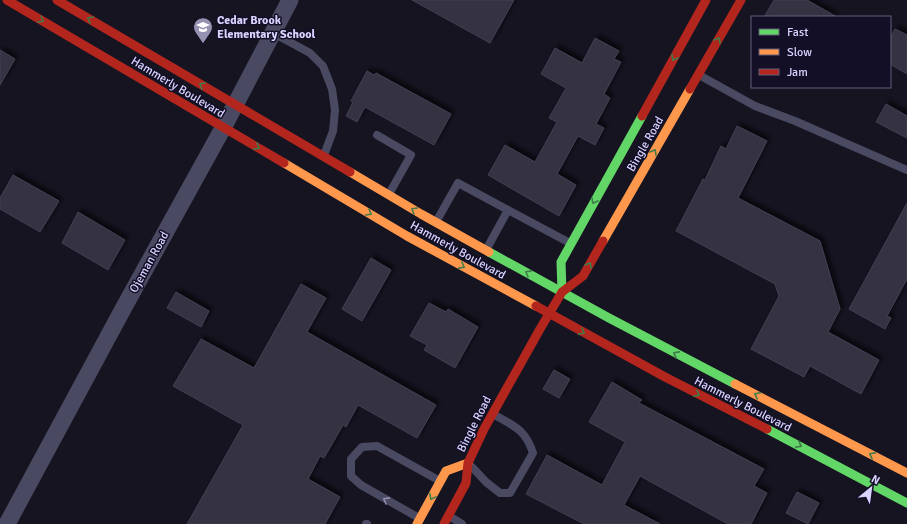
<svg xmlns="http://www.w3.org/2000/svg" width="907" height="524" viewBox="0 0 907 524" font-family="Signika,sans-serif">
	<defs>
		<filter id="shadow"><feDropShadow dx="3.5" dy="-3.5" stdDeviation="2" flood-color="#0009"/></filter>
	</defs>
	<rect width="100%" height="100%" fill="#161421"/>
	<g fill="#343243" stroke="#433f54" filter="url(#shadow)">
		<path d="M412 0H514L490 43Z"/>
		<path d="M774 0H807L837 17H764Z"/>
		<path d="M895 29 907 35V74L890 64V39Z"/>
		<path d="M595 38 619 51 614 59 621 62 604 94 610 98 596 124 604 128 595 145 578 136 557 174 576 185 559 216 488 175 505 145 535 162 557 122 549 118 566 88 541 74 555 48 582 63Z"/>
		<path d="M0 50 15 59 0 85Z"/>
		<path d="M367 71 374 75 376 73 451 114 434 145 365 107 357 122 346 116 353 102 351 101Z"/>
		<path d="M886 104 907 116V138L876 122Z"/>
		<path d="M737 126 767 141 738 198 820 241 840 309 828 332 879 360 861 394 810 366 804 377 751 349 779 296 775 284 676 231 703 179 705 180 721 146 726 149Z"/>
		<path d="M13 175 59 201 40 232 0 209V198Z"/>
		<path d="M907 203V279L887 316 891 318 885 329 849 309Z"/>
		<path d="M78 212 125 240 108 270 62 243Z"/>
		<path d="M371 258 391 270 362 321 342 309Z"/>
		<path d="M301 284 326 298 307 332 436 405 417 438 358 405 346 427 343 425 324 458 320 456 308 479 340 497 325 524H187L243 425 173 386 201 339 254 368Z"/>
		<path d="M176 292 209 311 201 327 167 308Z"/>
		<path d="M429 303 446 312 448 309 478 327 455 368 424 350 427 345 410 336Z"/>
		<path d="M554 370 570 379 559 398 543 389Z"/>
		<path d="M612 382 642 400 639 403 764 469 754 486 767 493 751 524H728L640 476 624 505 660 524H584L526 494 547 455 602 485 625 442 589 422Z"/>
		<path d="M797 492 819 503 808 524 786 513Z"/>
	</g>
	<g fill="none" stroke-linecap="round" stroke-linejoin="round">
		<g stroke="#4a4962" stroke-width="8">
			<path d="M273 33 310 53 323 66 332 89 335 110 333 131 324 155"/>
			<path d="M699 75 755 106 795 121 907 170"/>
			<path d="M377 135 411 155 389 194"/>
			<path d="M508 210 570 243"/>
			<path d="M436 222 458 183 508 210 486 250"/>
			<path d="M472 467 486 482 500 493H510L533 453C525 429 514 426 493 414"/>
			<path d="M449 516 462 524"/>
			<path d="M419 518 361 485 351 476V459L362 447 377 446 440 481"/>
			<path d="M366 524H367"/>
		</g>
		<path stroke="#4a4962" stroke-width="17" d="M7 524 123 309 223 128 290 0"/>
		<g stroke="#63d668" stroke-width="9">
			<path d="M489 252 609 318 735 384"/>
			<path d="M562 292 561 262 642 116"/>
			<path d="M767 429 907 503"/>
		</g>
		<g stroke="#ff974d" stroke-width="9">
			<path d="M284 163 407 236 536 306"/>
			<path d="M350 172 421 214 489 252"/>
			<path d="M603 241 690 89"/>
			<path d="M735 384 907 473"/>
			<path d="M417 524 446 471 468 463"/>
		</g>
		<g stroke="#b3261e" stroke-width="9">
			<path d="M7 0 284 163"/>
			<path d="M57 0 350 172"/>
			<path d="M690 89 741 0"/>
			<path d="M642 116 706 0"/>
			<path d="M536 306 665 377 767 429"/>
			<path d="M444 524 466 483 468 463 484 429 540 329 562 292 583 276 603 241"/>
		</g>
	</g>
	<defs><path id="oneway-chevron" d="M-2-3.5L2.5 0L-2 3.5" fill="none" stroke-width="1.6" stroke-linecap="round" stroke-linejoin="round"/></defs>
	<g stroke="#3f7c4a">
		<use href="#oneway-chevron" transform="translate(90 19) rotate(-150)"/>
		<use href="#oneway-chevron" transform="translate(41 20) rotate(31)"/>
		<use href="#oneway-chevron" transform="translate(718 40) rotate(-60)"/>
		<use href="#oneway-chevron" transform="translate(674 58) rotate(119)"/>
		<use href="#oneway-chevron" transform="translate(202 85) rotate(-150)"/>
		<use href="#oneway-chevron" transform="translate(257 147) rotate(30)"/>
		<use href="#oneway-chevron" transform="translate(654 152) rotate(-60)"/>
		<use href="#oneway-chevron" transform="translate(594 201) rotate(119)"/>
		<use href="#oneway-chevron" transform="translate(414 210) rotate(-149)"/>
		<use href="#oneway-chevron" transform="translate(369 213) rotate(30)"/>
		<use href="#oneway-chevron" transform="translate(589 265) rotate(-60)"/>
		<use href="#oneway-chevron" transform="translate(462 266) rotate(29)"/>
		<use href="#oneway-chevron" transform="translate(528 273) rotate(-151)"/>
		<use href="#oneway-chevron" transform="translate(582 332) rotate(29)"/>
		<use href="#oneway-chevron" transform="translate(676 354) rotate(-152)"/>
		<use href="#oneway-chevron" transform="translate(697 394) rotate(27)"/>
		<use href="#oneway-chevron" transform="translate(757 395) rotate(-153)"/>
		<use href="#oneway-chevron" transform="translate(799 445) rotate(27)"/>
		<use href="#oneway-chevron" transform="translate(872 455) rotate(-152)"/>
		<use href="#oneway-chevron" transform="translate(432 497) rotate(118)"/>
	</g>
	<use stroke="#928eb0" href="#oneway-chevron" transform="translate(386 500) rotate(-151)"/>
	<defs>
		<g id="school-pin" transform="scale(1)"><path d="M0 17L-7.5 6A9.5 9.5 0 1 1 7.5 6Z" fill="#9591b1" stroke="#130f26"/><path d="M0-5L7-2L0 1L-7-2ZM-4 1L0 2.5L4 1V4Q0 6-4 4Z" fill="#fff"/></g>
	</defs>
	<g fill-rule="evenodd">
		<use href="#school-pin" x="203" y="27"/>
	</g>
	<g text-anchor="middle" stroke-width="3" stroke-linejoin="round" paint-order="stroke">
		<g font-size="12" font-weight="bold" fill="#d9d4ff" stroke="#130f26" text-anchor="start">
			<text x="217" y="24">Cedar Brook<tspan x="217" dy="14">Elementary School</tspan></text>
		</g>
		<g font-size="12" fill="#d9d4ff" stroke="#130f26">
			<text transform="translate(178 87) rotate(31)" y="4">Hammerly Boulevard</text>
			<text transform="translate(645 144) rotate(-60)" y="4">Bingle Road</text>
			<text transform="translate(458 250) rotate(29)" y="4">Hammerly Boulevard</text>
			<text transform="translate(149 262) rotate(-61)" y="4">Ojeman Road</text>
			<text transform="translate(743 404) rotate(27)" y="4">Hammerly Boulevard</text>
			<text transform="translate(474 424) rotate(-63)" y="4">Bingle Road</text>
		</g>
	</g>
	<rect x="751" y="16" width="140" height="72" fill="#130f26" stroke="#625e7d"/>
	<rect x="759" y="29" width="20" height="6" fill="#63d668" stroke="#625e7d"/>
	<text x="787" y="36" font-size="12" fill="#d9d4ff">Fast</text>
	<rect x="759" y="49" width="20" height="6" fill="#ff974d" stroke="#625e7d"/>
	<text x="787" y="56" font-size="12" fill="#d9d4ff">Slow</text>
	<rect x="759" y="69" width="20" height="6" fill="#b3261e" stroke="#625e7d"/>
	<text x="787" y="76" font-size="12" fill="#d9d4ff">Jam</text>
	<g transform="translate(871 488) rotate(29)" stroke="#130f26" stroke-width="3" paint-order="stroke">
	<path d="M0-3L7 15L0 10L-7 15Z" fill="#d9d4ff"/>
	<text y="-6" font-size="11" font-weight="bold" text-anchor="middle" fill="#d9d4ff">N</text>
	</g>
</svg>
